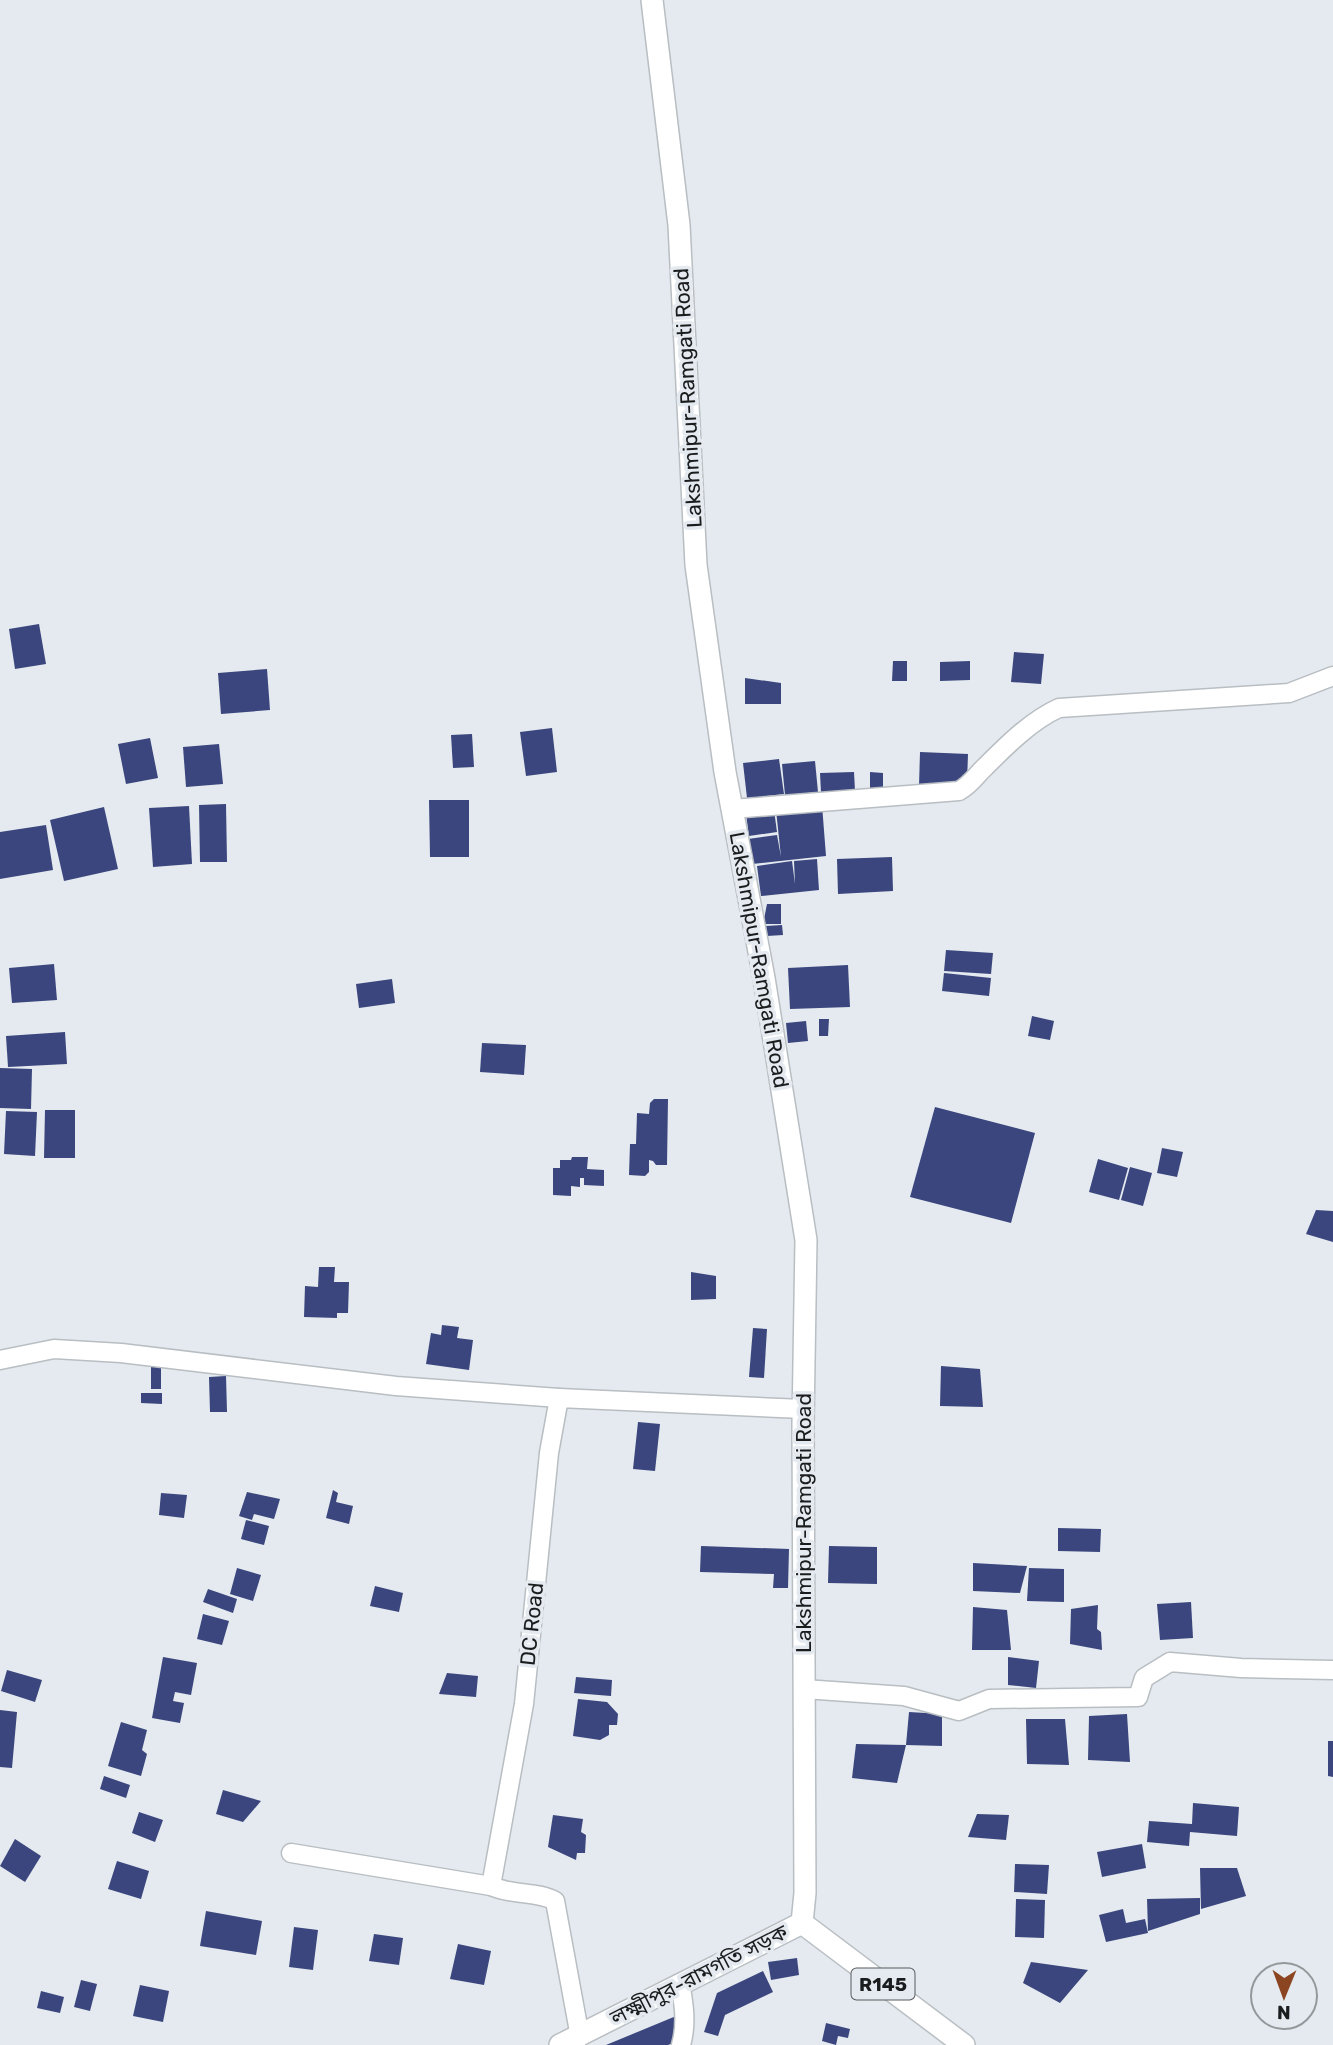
<svg xmlns="http://www.w3.org/2000/svg" width="1333" height="2045" viewBox="0 0 1333 2045" font-family="Rubik,'Noto Sans Bengali',sans-serif">
	<rect width="100%" height="100%" fill="#e4eaef"/>
	<g fill="#3a467d">
		<path d="M39 624 46 664 15 669 9 629Z"/>
		<path d="M1014 652 1044 654 1041 684 1011 682Z"/>
		<path d="M893 661H907V681H892Z"/>
		<path d="M970 661V680L940 681V662Z"/>
		<path d="M267 669 270 710 221 714 218 673Z"/>
		<path d="M745 678 781 683V704H745Z"/>
		<path d="M552 728 557 772 526 776 520 732Z"/>
		<path d="M472 734 474 767 453 768 451 735Z"/>
		<path d="M150 738 158 778 126 784 118 744Z"/>
		<path d="M219 744 223 784 186 787 183 747Z"/>
		<path d="M920 752 968 754 967 782 919 786Z"/>
		<path d="M779 759 784 794 747 798 743 763Z"/>
		<path d="M815 761 818 792 785 795 782 764Z"/>
		<path d="M854 772 855 791 821 792 820 773Z"/>
		<path d="M870 772 883 773V790L870 789Z"/>
		<path d="M429 800H469V857H430Z"/>
		<path d="M226 804 227 862H200L199 805Z"/>
		<path d="M822 805 826 856 752 864 748 839 777 835 781 857 776 810Z"/>
		<path d="M189 806 192 864 153 867 149 808Z"/>
		<path d="M104 807 118 869 64 881 50 820Z"/>
		<path d="M774 810 777 832 749 836 746 814Z"/>
		<path d="M46 825 53 870 0 879V832Z"/>
		<path d="M892 857 893 891 838 894 837 859Z"/>
		<path d="M817 859 819 890 761 896 757 866 792 861 795 884 794 861Z"/>
		<path d="M767 904H781V924H763Z"/>
		<path d="M782 925 783 935 767 936 766 926Z"/>
		<path d="M946 950 993 953 991 974 944 971Z"/>
		<path d="M54 964 57 1000 12 1003 9 968Z"/>
		<path d="M848 965 850 1007 790 1009 788 968Z"/>
		<path d="M944 973 991 978 989 996 942 991Z"/>
		<path d="M392 979 395 1003 359 1008 356 984Z"/>
		<path d="M1032 1016 1054 1021 1050 1040 1028 1036Z"/>
		<path d="M819 1019H829L828 1036H819Z"/>
		<path d="M806 1021 808 1041 788 1043 786 1023Z"/>
		<path d="M65 1032 67 1064 8 1067 6 1036Z"/>
		<path d="M482 1043 526 1045 524 1075 480 1072Z"/>
		<path d="M0 1068 32 1069 31 1109 0 1108Z"/>
		<path d="M654 1099H668L667 1165H656L653 1161 649 1160V1172L645 1176 629 1175 630 1144H636L637 1113 649 1114 650 1103Z"/>
		<path d="M935 1107 1035 1133 1011 1223 910 1197Z"/>
		<path d="M45 1110H75V1158H44Z"/>
		<path d="M6 1111 37 1112 35 1156 4 1154Z"/>
		<path d="M1162 1148 1183 1152 1177 1177 1157 1173Z"/>
		<path d="M572 1157H588L587 1169 604 1170V1186L584 1185V1178H580V1187L571 1186V1196L553 1195V1168H560V1160H571Z"/>
		<path d="M1098 1159 1128 1168 1119 1200 1089 1192Z"/>
		<path d="M1130 1167 1152 1173 1143 1206 1121 1200Z"/>
		<path d="M1316 1210 1333 1211V1242L1306 1234Z"/>
		<path d="M319 1267H335L334 1282H349L348 1313H337V1318L304 1317 305 1286 318 1287Z"/>
		<path d="M691 1272 716 1276V1299L691 1300Z"/>
		<path d="M442 1325 459 1327 457 1338 473 1340 469 1370 426 1364 431 1333 441 1335Z"/>
		<path d="M753 1328 767 1329 764 1378 749 1377Z"/>
		<path d="M151 1361 161 1362V1389H151Z"/>
		<path d="M941 1366 980 1369 983 1407 940 1406Z"/>
		<path d="M226 1376 227 1412H210L209 1377Z"/>
		<path d="M141 1393H162V1404L141 1403Z"/>
		<path d="M638 1422 660 1424 655 1471 633 1469Z"/>
		<path d="M333 1490 338 1493 336 1502 353 1506 349 1524 326 1518Z"/>
		<path d="M247 1492 280 1499 274 1519 254 1514 252 1520 239 1516Z"/>
		<path d="M161 1493 187 1495 184 1518 159 1515Z"/>
		<path d="M246 1520 269 1526 264 1545 241 1539Z"/>
		<path d="M1058 1528 1101 1529 1100 1552 1058 1551Z"/>
		<path d="M701 1546 789 1549 788 1588H773L774 1574 700 1572Z"/>
		<path d="M829 1546 877 1547V1584L828 1583Z"/>
		<path d="M973 1563 1027 1566 1020 1593 973 1591Z"/>
		<path d="M237 1568 261 1575 253 1601 230 1594Z"/>
		<path d="M1029 1568 1064 1569V1602L1027 1601Z"/>
		<path d="M375 1586 403 1593 399 1612 370 1606Z"/>
		<path d="M208 1589 237 1599 233 1613 203 1602Z"/>
		<path d="M1191 1602 1193 1638 1160 1640 1157 1604Z"/>
		<path d="M1098 1605 1097 1629 1101 1632 1102 1650 1070 1644 1071 1609Z"/>
		<path d="M973 1607 1007 1610 1011 1650H972Z"/>
		<path d="M203 1614 229 1621 222 1645 197 1639Z"/>
		<path d="M163 1657 197 1663 191 1695 175 1692 173 1701 184 1703 180 1723 152 1718Z"/>
		<path d="M1008 1657 1039 1661 1036 1688 1008 1685Z"/>
		<path d="M7 1670 42 1680 35 1702 1 1691Z"/>
		<path d="M447 1673 478 1676 476 1697 439 1694Z"/>
		<path d="M576 1677 612 1680 611 1696 574 1693Z"/>
		<path d="M578 1699 607 1702 618 1714 617 1725H609V1735L600 1740 573 1736Z"/>
		<path d="M0 1710 17 1712 12 1768 0 1767Z"/>
		<path d="M909 1712 942 1714V1746L906 1745Z"/>
		<path d="M1127 1714 1130 1762 1088 1760 1089 1716Z"/>
		<path d="M1026 1719H1065L1069 1765 1027 1764Z"/>
		<path d="M121 1722 147 1730 142 1750 147 1754 141 1776 108 1766Z"/>
		<path d="M1328 1741H1333V1777L1328 1776Z"/>
		<path d="M856 1744 906 1745 897 1783 852 1778Z"/>
		<path d="M104 1776 130 1785 126 1798 100 1789Z"/>
		<path d="M223 1790 261 1801 243 1822 216 1814Z"/>
		<path d="M1193 1803 1239 1807 1237 1836 1190 1832 1189 1846 1147 1842 1149 1821 1192 1824Z"/>
		<path d="M139 1812 163 1820 155 1842 132 1833Z"/>
		<path d="M977 1814 1009 1815 1006 1840 968 1837Z"/>
		<path d="M553 1815 583 1819 581 1832 586 1835 585 1853H577L576 1860 548 1847Z"/>
		<path d="M15 1839 41 1856 25 1882 0 1866Z"/>
		<path d="M1142 1844 1146 1868 1102 1877 1097 1852Z"/>
		<path d="M117 1861 149 1871 141 1899 108 1889Z"/>
		<path d="M1015 1864 1049 1865 1047 1894 1014 1892Z"/>
		<path d="M1200 1868H1237L1246 1896 1201 1909Z"/>
		<path d="M1200 1898V1914L1148 1931 1147 1899Z"/>
		<path d="M1016 1899 1045 1900 1044 1938 1015 1937Z"/>
		<path d="M1123 1909 1126 1923 1145 1919 1148 1933 1106 1942 1099 1915Z"/>
		<path d="M206 1911 262 1921 256 1955 200 1946Z"/>
		<path d="M294 1927 318 1930 313 1970 289 1967Z"/>
		<path d="M374 1934 403 1938 399 1965 369 1961Z"/>
		<path d="M458 1944 491 1951 484 1985 450 1979Z"/>
		<path d="M797 1958 799 1975 771 1980 768 1962Z"/>
		<path d="M1031 1962 1088 1970 1060 2003 1023 1983Z"/>
		<path d="M763 1971 773 1992 725 2015 718 2036 704 2032 717 1993Z"/>
		<path d="M81 1980 97 1984 90 2011 74 2007Z"/>
		<path d="M140 1985 169 1991 163 2022 133 2016Z"/>
		<path d="M41 1991 64 1997 60 2013 37 2008Z"/>
		<path d="M681 2014 673 2043 668 2045H606Z"/>
		<path d="M826 2023 850 2029 848 2038 838 2036 836 2045 822 2041Z"/>
	</g>
	<g fill="none" stroke-linecap="round" stroke-linejoin="round">
		<g stroke="#b8bec2" stroke-width="21">
			<g id="minor">
				<path d="M732 809 959 791C972 784 975 776 986 766 1007 745 1032 720 1059 708L1289 693 1333 676"/>
				<path d="M0 1360 54 1349 121 1353 396 1386 559 1398"/>
				<path d="M804 1689 904 1696 959 1711 989 1699 1138 1697 1144 1678 1170 1662 1241 1668 1333 1670"/>
				<path d="M291 1853 491 1886"/>
				<path d="M680 1983C684 2004 687 2024 681 2045"/>
				<path d="M580 2037 555 1901C538 1891 514 1896 491 1886L524 1704 549 1453 559 1398 803 1409"/>
			</g>
		</g>
		<g stroke="#b8bec2" stroke-width="24">
			<g id="major">
				<path d="M652 0 679 225 696 565 725 772 764 978 806 1240 803 1424 805 1893 802 1923"/>
				<path d="M802 1923 964 2045"/>
				<path d="M560 2045 802 1923"/>
			</g>
		</g>
		<use href="#minor" stroke="#fff" stroke-width="18"/>
		<use href="#major" stroke="#fff" stroke-width="21"/>
	</g>
	<g text-anchor="middle" stroke-width="7" stroke-linejoin="round" paint-order="stroke">
		<rect fill="#e4eaef" stroke="#575a5d" stroke-width="2" x="851.5" y="1968.5" width="63" height="31" rx="5"/>
		<g font-size="19" font-weight="bold" fill="#1a1c1e">
			<text x="883" y="1991">R145</text>
		</g>
		<g font-size="21" fill="#1a1c1e" stroke="#e4eaef">
			<text transform="translate(688 398) rotate(-93)" y="7">Lakshmipur-Ramgati Road</text>
			<text transform="translate(759 960) rotate(80)" y="7">Lakshmipur-Ramgati Road</text>
			<text transform="translate(804 1523) rotate(-90)" y="7">Lakshmipur-Ramgati Road</text>
			<text transform="translate(532 1624) rotate(-84)" y="7">DC Road</text>
			<text transform="translate(699 1975) rotate(-27)" y="7">লক্ষ্মীপুর-রামগতি সড়ক</text>
		</g>
	</g>
	<g transform="translate(1284 1996) rotate(181)"><circle r="33" fill="#e4eaef" stroke="#93989b" stroke-width="2"/>
	<path d="M0-5L12 26L0 18L-12 26Z" fill="#8c4521"/>
	<text y="-10" font-size="19" font-weight="bold" text-anchor="middle" fill="#1a1c1e">N</text>
	</g>
</svg>
